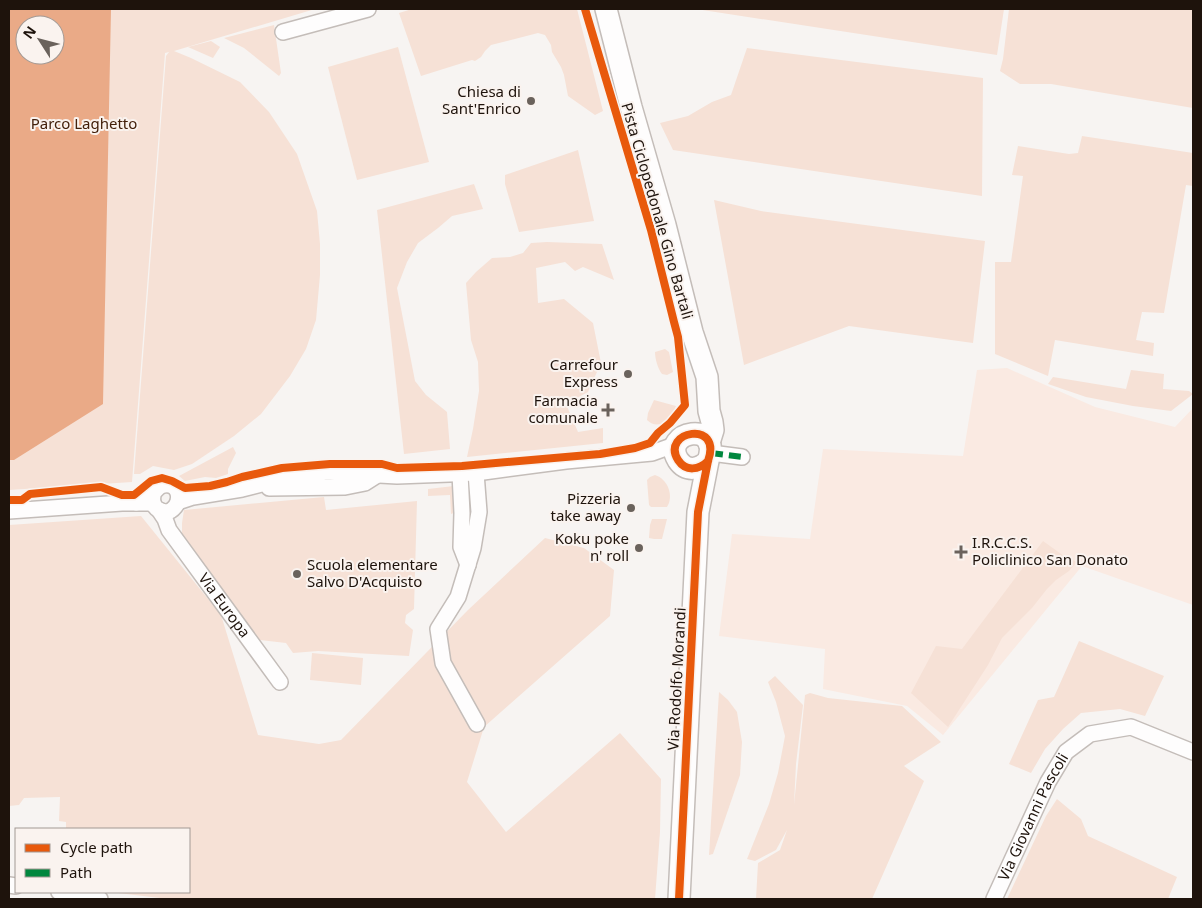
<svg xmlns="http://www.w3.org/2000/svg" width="1202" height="908" viewBox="0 0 1202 908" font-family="'Noto Sans',sans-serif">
	<rect width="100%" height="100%" fill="#f7f4f2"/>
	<path fill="#faeae2" d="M1007 368 1095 407 1175 427 1193 408V605L1082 566 943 735 907 706 823 689 825 649 719 636 732 534 810 539 823 449 963 456 977 370Z"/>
	<g fill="#f6e1d6" fill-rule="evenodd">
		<path d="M9 9H315L174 51 191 58 240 82 269 112 297 154 317 211 320 244V275L316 320 306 349 290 376 261 414 234 436 192 464 174 470 153 466 140 474H134L166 56 169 52 165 53 132 482 9 490ZM25 25H55V55H25Z"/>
		<path d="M412 9H577L603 111 595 115 568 96 564 75 561 67 552 52 551 45 545 35 538 33 491 45 485 51 481 57 475 61 472 60 421 76 399 13Z"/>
		<path d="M696 9H1004L997 55Z"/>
		<path d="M1009 9H1193V108L1051 84H1020L1000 71 1003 59Z"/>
		<path d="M274 25 281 73 279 76 244 48 224 38Z"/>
		<path d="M211 41 220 47 213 58 188 47Z"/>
		<path d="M398 47 429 162 357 180 328 67Z"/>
		<path d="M747 48 983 78 982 196 673 150 660 123 688 116 712 102 731 95Z"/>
		<path d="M1082 136 1193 153V186L1186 185 1164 313 1142 312 1136 340 1154 343 1153 356 1055 340 1048 376 995 354V262H1011L1023 176 1012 175 1018 146 1069 154 1078 153Z"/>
		<path d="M578 150 594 221 519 232 505 184V175Z"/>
		<path d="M474 184 483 209 452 216 438 228 418 243 407 262 397 288 415 381 426 395 447 412 450 449 404 454 377 210Z"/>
		<path d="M714 200 761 211 985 241 973 343 849 326 744 365Z"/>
		<path d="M547 242 602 244 614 280 583 267 575 271 565 262 536 268 538 303 564 299 593 323 601 363 588 392 566 404 578 432 603 428V443L467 457 473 429 479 391 478 362 471 340 466 283 476 272 492 258 510 257 523 253 531 243Z"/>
		<path d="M665 349 669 352 673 372 667 375 662 374C658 369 655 359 655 352Z"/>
		<path d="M1131 370 1164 374 1163 389 1189 391 1193 394 1171 411 1133 406 1086 397 1048 384 1053 377 1126 389Z"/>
		<path d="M654 400 676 406C672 418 659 432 647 420L648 413Z"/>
		<path d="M233 447 236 453 228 469V474L216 478 205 477 185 481 179 476Z"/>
		<path d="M655 475C668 479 674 496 667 507H651L649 505 647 480 650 477Z"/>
		<path d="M454 486 457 512 451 514 450 495 428 496V489Z"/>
		<path d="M324 497 326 510 417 501 414 609 406 615 405 623 413 630 409 656 318 651 293 653 286 643 260 640 182 536V523L184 510Z"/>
		<path d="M141 516 221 615 258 735 319 744 341 740 468 610 545 538 584 548 614 570 610 616 484 727 467 782 506 832 620 733 661 779 660 832 655 899H168L110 892H189V829H66V822L59 821 60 797 24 798 19 805 9 806V525Z"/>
		<path d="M652 519H667L662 539H654L649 538 650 525Z"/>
		<path d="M1043 541 1064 556 1077 562 1069 571 1056 580 1047 589 1032 608 1002 638 988 665 948 727 911 693 936 646 962 649Z"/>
		<path d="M1079 641 1164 676 1145 716 1120 709 1081 713 1063 729 1045 749 1031 773 1009 764 1038 700 1054 697Z"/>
		<path d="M312 653 363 658 361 685 310 680Z"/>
		<path d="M775 676 803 705 796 764 794 805 805 695 810 693 828 698 902 706 941 742 904 766 924 781 872 899H756L758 863 780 850 787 830 776 850 755 861 747 859 769 804 778 773 785 736 776 702 768 682Z"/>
		<path d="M719 692 728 700 737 712 742 742 740 775 713 854 709 855Z"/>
		<path d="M1057 799 1081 819 1088 836 1177 877 1168 899H1007L1046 816Z"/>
	</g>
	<path fill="#eaaa87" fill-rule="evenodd" d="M9 9H111L103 404 14 460H9ZM25 25H55V55H25Z"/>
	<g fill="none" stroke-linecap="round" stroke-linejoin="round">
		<g stroke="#c4bdb9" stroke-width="18">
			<g id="street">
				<path d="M283 32 368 9"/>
				<path d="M711 453 742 457"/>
				<path d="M476 473 479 512 473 548 458 597 438 629 443 663 477 724"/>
				<path d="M460 474 462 513 461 547 468 565"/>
				<path d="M269 488 345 487 365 483 376 476"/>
				<path d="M178 502 193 497 242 489 281 479 326 472 397 476 476 473 566 461 652 453 677 444"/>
				<path d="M136 503C142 499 149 496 154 492 157 489 159 486 164 485 181 482 184 505 168 512 155 512 150 503 154 492"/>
				<path id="s1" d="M159 510 165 519 169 530 280 682"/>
				<path d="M9 511 122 503H153"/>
				<path d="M9 885 16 886"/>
				<path d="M59 892 100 899"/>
				<path id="s2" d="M994 899 1048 782 1066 752 1090 734 1131 727 1193 752"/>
			</g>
		</g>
		<g stroke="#c4bdb9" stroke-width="24">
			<g id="secondary">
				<path d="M606 9 631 107 665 225 692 332 707 377 709 411 712 422 713 430 709 443"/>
				<path d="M679 899 698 512 708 461C723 419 660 431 678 460 686 472 699 470 708 461"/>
			</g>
		</g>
		<use href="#street" stroke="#fefdfd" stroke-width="15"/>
		<use href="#secondary" stroke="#fefdfd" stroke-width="21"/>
		<path stroke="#00873e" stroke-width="6" stroke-dasharray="12 6" stroke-linecap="butt" d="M711 453 742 457"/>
		<g stroke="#faf3ef" stroke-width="11">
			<g id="cycleway">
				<path d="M9 500H22L30 494 101 487 122 495H134L151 481 162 478 172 481 185 488 210 486 227 482 242 477 282 468 330 464H382L397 468 462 466 600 454 635 448 650 443 658 433 670 423 685 405 678 337 674 322 651 230 585 9"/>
				<path d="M679 899 698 512 708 461C723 419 660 431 678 460 686 472 699 470 708 461"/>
			</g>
		</g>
		<use href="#cycleway" stroke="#e8590c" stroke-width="8"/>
	</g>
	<g fill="#6a625c" stroke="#faf3ef" stroke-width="2">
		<circle cx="531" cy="101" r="5"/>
		<circle cx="628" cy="374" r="5"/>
		<path d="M605.5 402.5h5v5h5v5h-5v5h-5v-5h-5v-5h5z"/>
		<circle cx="631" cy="508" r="5"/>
		<circle cx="639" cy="548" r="5"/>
		<path d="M958.5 544.5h5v5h5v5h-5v5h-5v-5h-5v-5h5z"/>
		<circle cx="297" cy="574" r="5"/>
	</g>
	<g text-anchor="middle" stroke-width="4" stroke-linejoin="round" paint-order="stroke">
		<g font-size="15" fill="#1e130c" stroke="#faf3ef" text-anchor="end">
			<text x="521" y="97">Chiesa di<tspan x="521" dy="17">Sant'Enrico</tspan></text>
			<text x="618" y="370">Carrefour<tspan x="618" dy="17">Express</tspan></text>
			<text x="598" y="406">Farmacia<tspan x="598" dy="17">comunale</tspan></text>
			<text x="621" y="504">Pizzeria<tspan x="621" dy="17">take away</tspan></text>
			<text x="629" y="544">Koku poke<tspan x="629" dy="17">n' roll</tspan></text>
			<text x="972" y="548" text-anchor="start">I.R.C.C.S.<tspan x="972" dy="17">Policlinico San Donato</tspan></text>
			<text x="307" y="570" text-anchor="start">Scuola elementare<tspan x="307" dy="17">Salvo D'Acquisto</tspan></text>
		</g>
		<g font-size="15" fill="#43200b" stroke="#faf3ef">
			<text x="84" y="129">Parco Laghetto</text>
		</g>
		<g font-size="15" fill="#1e130c" stroke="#faf3ef">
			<text transform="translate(657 211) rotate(74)" y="5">Pista Ciclopedonale Gino Bartali</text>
			<text dy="5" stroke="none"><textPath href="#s1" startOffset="116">Via Europa</textPath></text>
			<text transform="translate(677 679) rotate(-87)" y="5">Via Rodolfo Morandi</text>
			<text dy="5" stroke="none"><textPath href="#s2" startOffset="91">Via Giovanni Pascoli</textPath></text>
		</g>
	</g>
	<rect width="1202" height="908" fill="none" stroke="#1e130c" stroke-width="20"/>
	<rect x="15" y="828" width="175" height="65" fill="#faf3ef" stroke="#a29994"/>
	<rect x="25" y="844" width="25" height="8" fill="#e8590c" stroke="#a29994"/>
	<text x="60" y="853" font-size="15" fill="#1e130c">Cycle path</text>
	<rect x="25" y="869" width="25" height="8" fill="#00873e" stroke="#a29994"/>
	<text x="60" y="878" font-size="15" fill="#1e130c">Path</text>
	<g transform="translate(40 40) rotate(306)"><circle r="24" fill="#faf3ef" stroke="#a29994"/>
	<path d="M0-4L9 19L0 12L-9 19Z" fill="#6a625c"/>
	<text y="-8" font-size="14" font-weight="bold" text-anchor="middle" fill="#1e130c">N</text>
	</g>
</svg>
